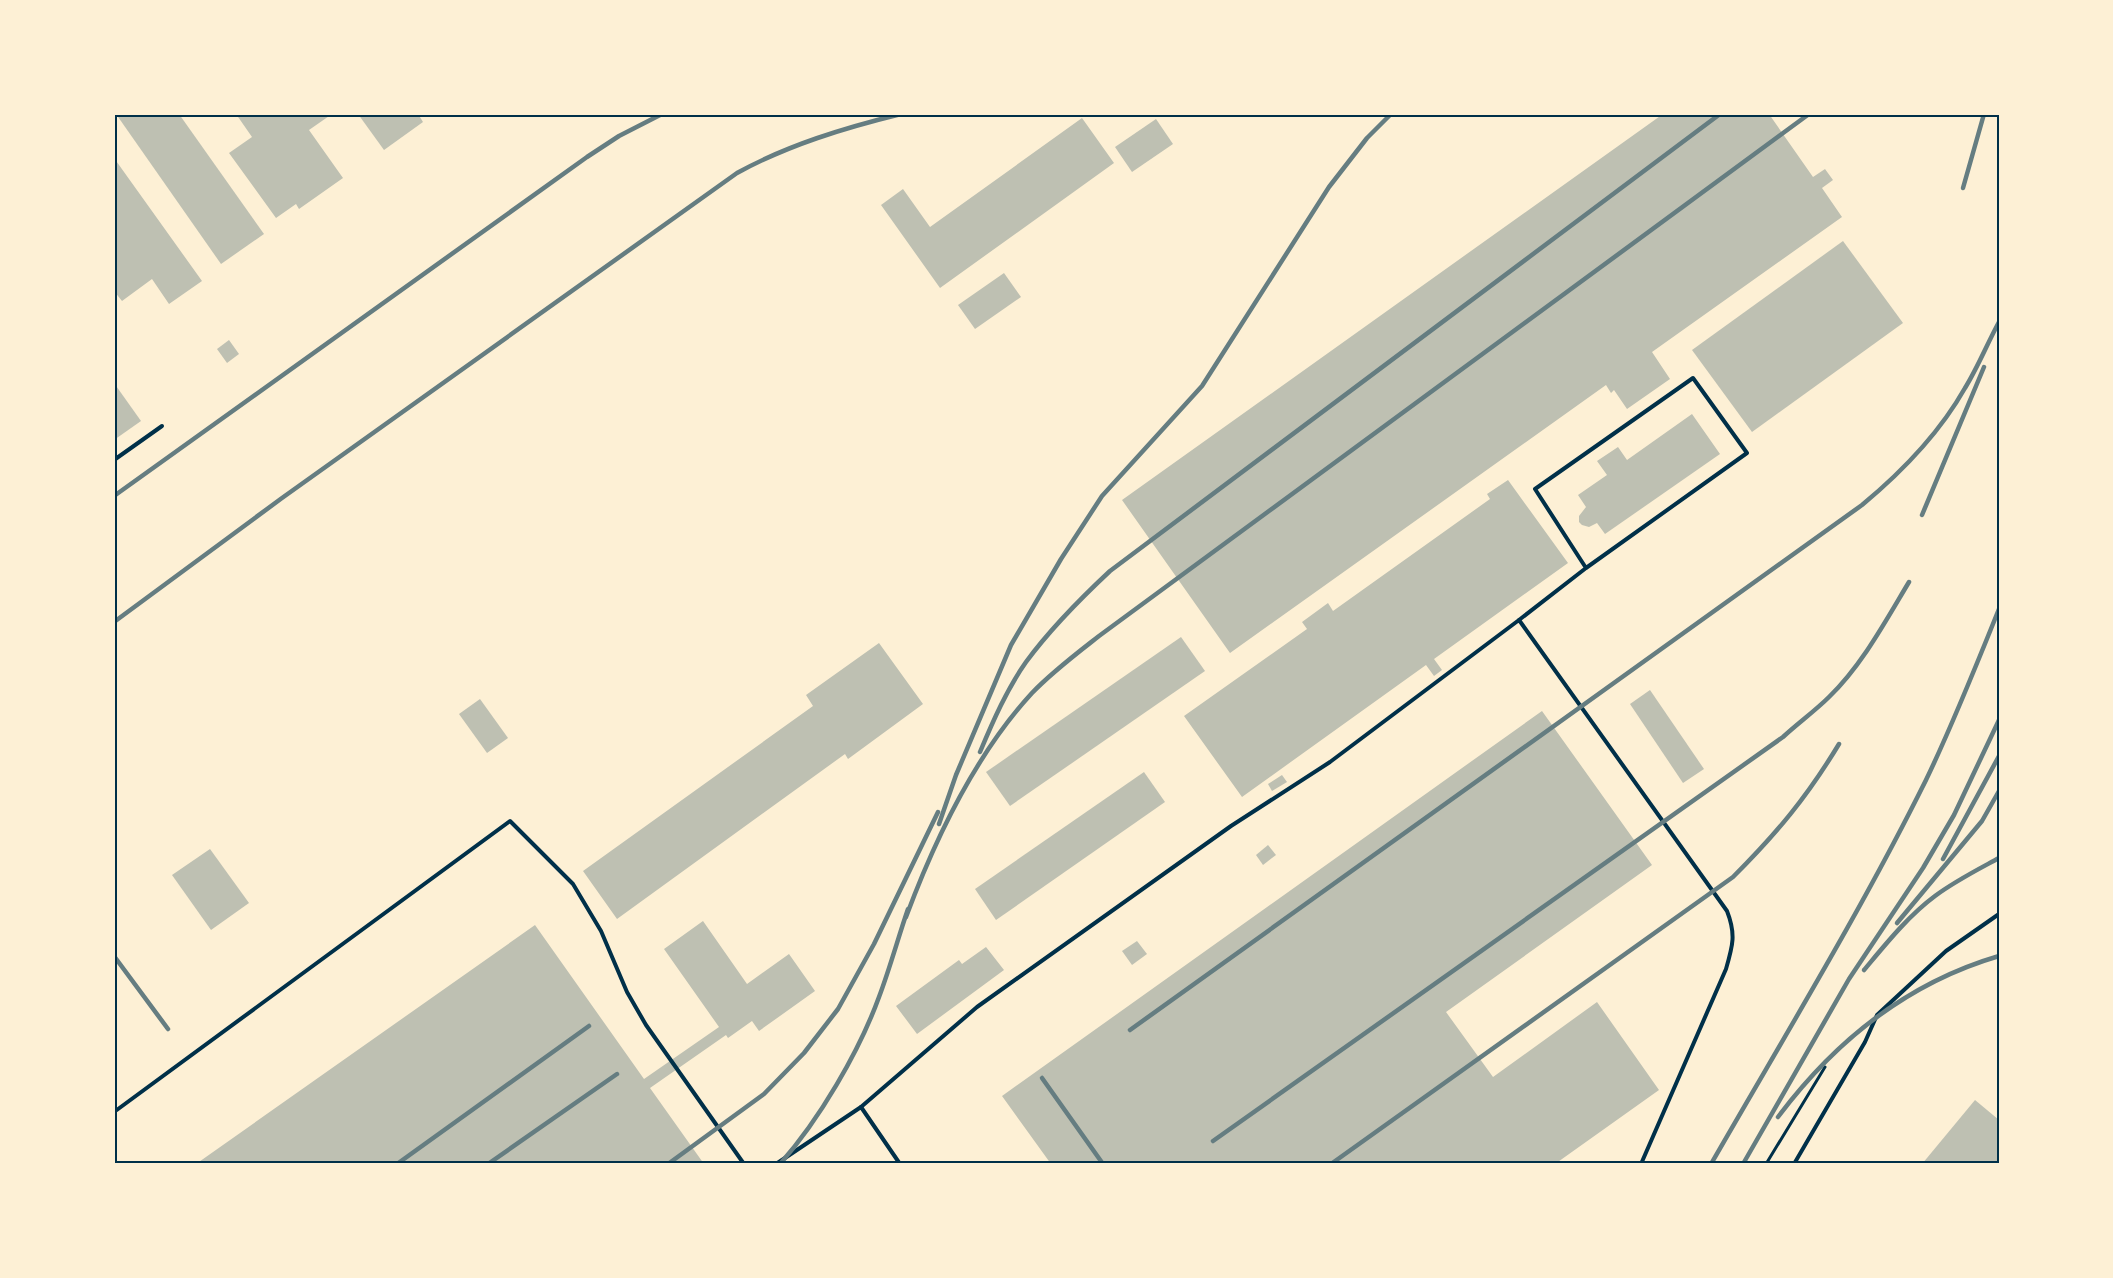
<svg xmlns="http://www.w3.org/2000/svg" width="2113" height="1278" viewBox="0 0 2113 1278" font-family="'DM Sans',sans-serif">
	<rect width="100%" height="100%" fill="#fdf0d5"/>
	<g fill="#bec0b2">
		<path d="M116 114H179L264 234 221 264Z"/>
		<path d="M236 114H332L309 130 343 178 299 209 296 204 276 218 229 153 252 137Z"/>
		<path d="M358 114H418L423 122 384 150Z"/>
		<path d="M1663 114H1769L1813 177 1825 169 1833 180 1822 188 1842 217 1652 352 1670 379 1627 409 1614 390 1611 393 1606 385 1230 653 1122 500Z"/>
		<path d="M1082 118 1114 163 940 288 881 205 903 189 930 227Z"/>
		<path d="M1156 119 1173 144 1132 172 1115 147Z"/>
		<path d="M114 158 202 281 169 304 152 279 122 301 114 291Z"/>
		<path d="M1843 241 1903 323 1752 432 1692 350Z"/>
		<path d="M1004 273 1021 297 975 329 958 305Z"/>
		<path d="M229 340 239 354 227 363 217 349Z"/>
		<path d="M114 383 141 421 114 440Z"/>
		<path d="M1692 414 1720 454 1605 534 1597 523 1589 527 1582 525 1579 522V516L1586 507 1578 495 1607 475 1597 461 1618 447 1627 460Z"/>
		<path d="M1508 480 1568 563 1434 659 1442 670 1434 676 1426 665 1242 797 1184 716 1307 629 1302 622 1328 603 1333 611 1490 499 1487 494Z"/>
		<path d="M1181 637 1205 671 1010 806 986 772Z"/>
		<path d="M879 643 923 704 848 759 845 754 617 919 583 871 813 706 806 695Z"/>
		<path d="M1650 690 1704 769 1683 783 1630 704Z"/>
		<path d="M480 699 508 738 487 753 459 714Z"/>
		<path d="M1542 711 1652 865 1446 1012 1493 1077 1597 1002 1659 1090 1555 1164H1051L1002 1096Z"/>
		<path d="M1144 772 1165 802 996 920 975 889Z"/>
		<path d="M1282 775 1287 782 1272 791 1268 784Z"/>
		<path d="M1268 845 1276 855 1263 865 1256 855Z"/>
		<path d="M210 849 249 903 211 930 172 875Z"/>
		<path d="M703 921 747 984 789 954 815 991 759 1031 752 1021 728 1038 726 1035 650 1088 704 1164H196L535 925 644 1079 719 1027 664 949Z"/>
		<path d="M1137 941 1147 954 1132 965 1122 951Z"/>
		<path d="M986 947 1004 970 917 1034 896 1006 959 960 962 964Z"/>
		<path d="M1975 1100 1999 1120V1164H1922Z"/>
	</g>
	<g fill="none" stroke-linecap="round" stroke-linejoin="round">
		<path stroke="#003049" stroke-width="3" d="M1766 1164 1825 1067"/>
		<g stroke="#003049" stroke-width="4">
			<path d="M114 460 162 426"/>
			<path d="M1519 620 1586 568 1747 453 1693 378 1535 489 1586 568"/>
			<path d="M861 1107 977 1007 1231 826 1330 762 1519 620 1727 911C1736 934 1733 945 1726 969L1641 1164"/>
			<path d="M114 1112 510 821 573 884 601 931 627 992 646 1025 744 1164"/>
			<path d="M776 1164 861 1107 900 1164"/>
			<path d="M1794 1164 1865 1042 1877 1015 1946 951 1999 914"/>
		</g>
		<g stroke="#657d81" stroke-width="4.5">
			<path d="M1963 188 1984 114"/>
			<path d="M114 496 587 157 619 136 662 114"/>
			<path d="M1922 515 1984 367"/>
			<path d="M114 622 282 498 737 173C788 145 844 128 901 114"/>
			<path d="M980 752C993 721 1007 689 1026 662 1051 628 1080 599 1110 571L1720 114"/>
			<path d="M939 824 956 775 1011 645 1061 559 1102 496 1202 386 1329 187 1367 138 1391 114"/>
			<path d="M1943 859 1999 756"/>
			<path d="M906 917C935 839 975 755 1032 693 1052 672 1076 654 1099 636L1809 114"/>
			<path d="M1897 923 1982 821 1999 791"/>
			<path d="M114 956 168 1029"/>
			<path d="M1864 970C1885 945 1908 916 1935 896 1955 881 1977 870 1999 858"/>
			<path d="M1130 1030 1862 505C1903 471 1939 434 1965 388 1978 367 1987 344 1999 322"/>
			<path d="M1042 1078 1103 1164"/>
			<path d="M1778 1117C1835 1041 1907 983 1999 956"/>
			<path d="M1213 1141 1783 737C1798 723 1815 711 1829 697 1862 665 1885 622 1909 582"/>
			<path d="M397 1164 589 1026"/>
			<path d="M488 1164 617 1074"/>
			<path d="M668 1164 764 1094 804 1053 838 1009 874 944 938 812"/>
			<path d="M780 1164C819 1120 859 1052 879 997 890 968 898 938 908 909"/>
			<path d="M1331 1164 1733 877C1777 833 1807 797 1839 744"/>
			<path d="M1711 1164C1784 1037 1861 911 1926 780 1953 724 1976 666 1999 609"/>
			<path d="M1743 1164 1849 979 1923 868 1954 815 1999 720"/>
		</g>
	</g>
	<rect width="2113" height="1278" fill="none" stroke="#fdf0d5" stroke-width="231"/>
	<rect x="116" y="116" width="1882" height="1046" fill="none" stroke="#003049" stroke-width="2"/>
</svg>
